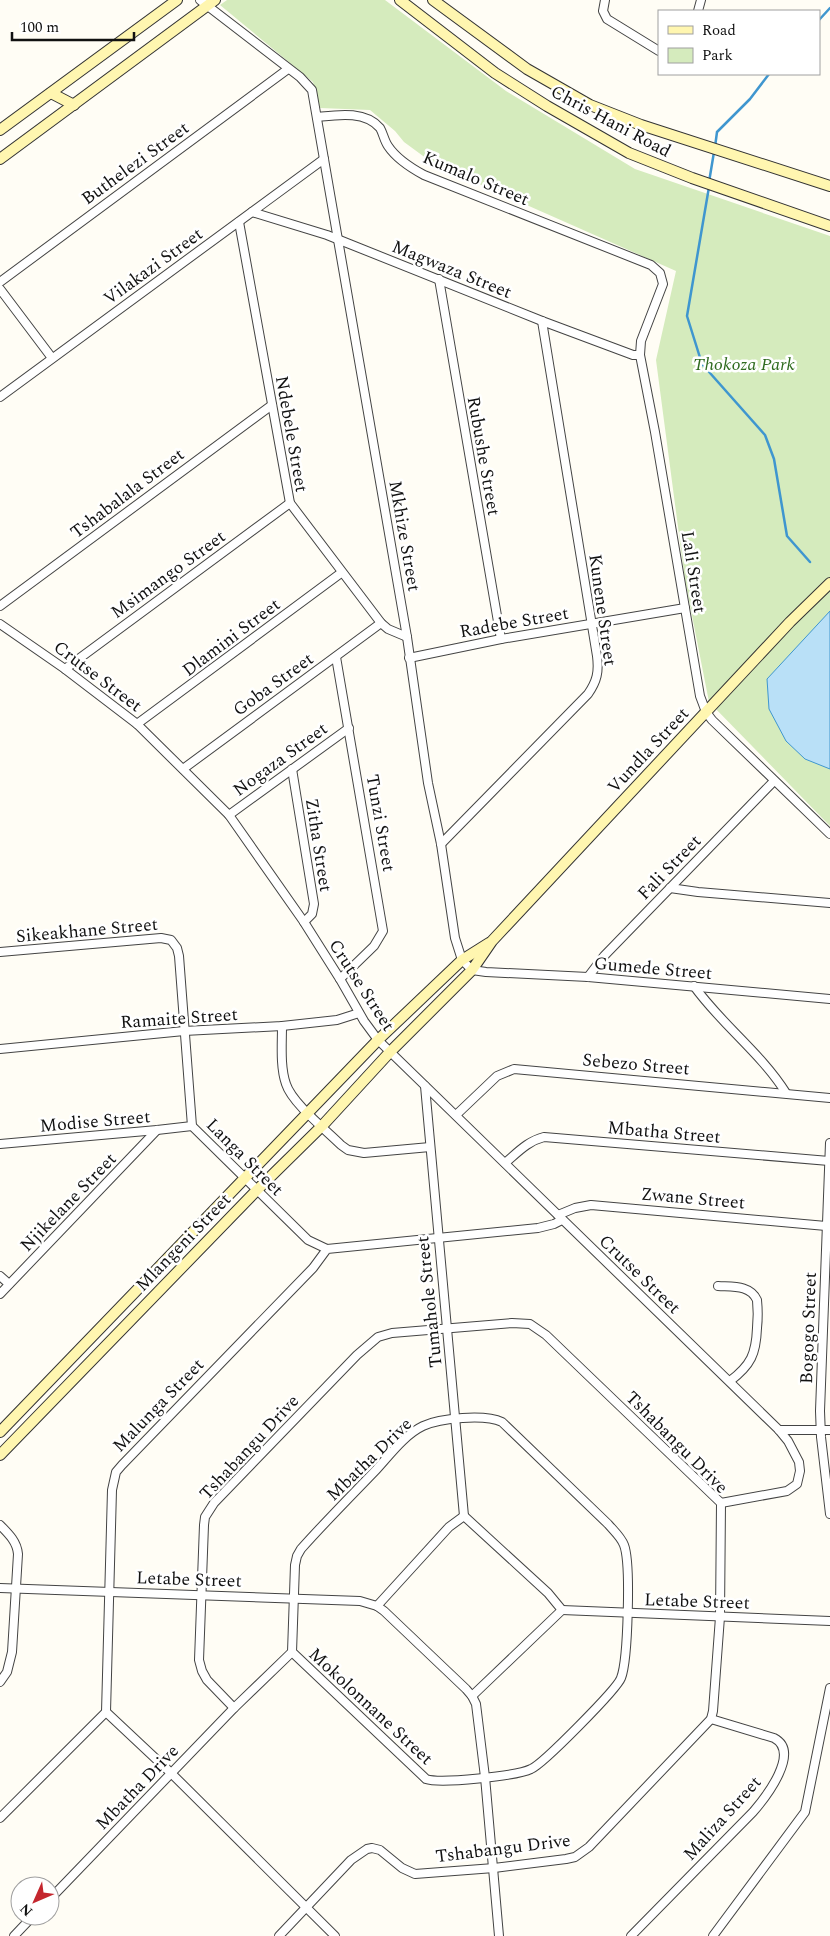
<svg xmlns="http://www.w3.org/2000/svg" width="830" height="1936" viewBox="0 0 830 1936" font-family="Spectral,serif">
	<rect width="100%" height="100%" fill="#fffdf5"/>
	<path fill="#d5ebbd" d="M227 0H385L506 91 635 169 830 236V826L709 702 685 580 656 360 676 271 434 164 404 142 395 131 370 110 320 108 313 82 220 5Z"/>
	<path fill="#b9e0f7" stroke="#3f96cf" d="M830 611V769L805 759 786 741 769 709 767 679Z"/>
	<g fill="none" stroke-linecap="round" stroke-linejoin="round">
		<g stroke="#3f96cf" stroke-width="2.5">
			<path d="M819 20 830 8"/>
			<path d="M715 147 717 132 750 99 769 74"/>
			<path d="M709 182 714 152"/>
			<path d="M709 187 687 316 702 364 765 435 774 459 787 536 810 562"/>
		</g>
		<g stroke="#444" stroke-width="10">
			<g id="street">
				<path d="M200 0 300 77 312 90 407 637 428 783 441 844 455 938 462 960 472 970 486 972 588 977 830 999"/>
				<path d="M605 0 603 11 607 19 659 51"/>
				<path d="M698 11 701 0"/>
				<path d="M317 117C336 115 365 110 380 128 383 133 384 140 388 146 396 158 411 168 424 175L651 265 660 273 663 284 641 341 640 355 655 432 700 696 706 712 712 720 830 834"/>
				<path d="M252 212 327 235 542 321 633 355H640"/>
				<path d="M239 222 290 503 381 623 388 629 407 637"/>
				<path d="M439 279 501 639"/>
				<path d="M0 282 288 69"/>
				<path d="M0 289 52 358"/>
				<path d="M0 397 324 159"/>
				<path d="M0 606 272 405"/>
				<path d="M0 624 65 669 137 724 229 815 304 922 340 979 364 1021 378 1040 779 1430 788 1441 799 1462 800 1471 797 1484 787 1491 721 1503"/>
				<path d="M336 657 383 931 374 946 340 979"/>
				<path d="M409 658 501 639 685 608"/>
				<path d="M65 669 290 503"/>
				<path d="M137 724 341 573"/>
				<path d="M183 769 381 623"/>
				<path d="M292 769 314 904 312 914 304 922"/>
				<path d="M229 815 349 728"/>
				<path d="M441 844 588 694C597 681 599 672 597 656L542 321"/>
				<path d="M670 888 698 892 830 903"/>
				<path d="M0 952 161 938 171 940 177 948 179 956 192 1126 308 1240 327 1249"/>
				<path d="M588 977 604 956 774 781"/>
				<path d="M694 986C721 1024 761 1053 786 1093"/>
				<path d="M282 1026C282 1044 280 1067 286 1084 292 1103 326 1130 341 1145L348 1150 364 1153 430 1147"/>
				<path d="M0 1049 184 1031 282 1026 337 1020 359 1013"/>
				<path d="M425 1086 464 1516"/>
				<path d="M456 1115 497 1076 514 1069 830 1098"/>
				<path d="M830 1143 820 1411 821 1437 830 1514"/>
				<path d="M0 1144 157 1130 192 1126"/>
				<path d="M505 1163C518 1152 528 1141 544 1137L829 1161"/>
				<path d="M558 1215 575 1208 591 1205 826 1226"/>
				<path d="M0 1276 9 1284"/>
				<path d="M718 1286C733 1287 750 1285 757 1300 758 1310 758 1319 757 1328 756 1354 751 1365 730 1381"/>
				<path d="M0 1294 157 1130"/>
				<path d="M779 1430H830"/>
				<path d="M464 1516 548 1593 562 1610"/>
				<path d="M0 1525C9 1534 17 1542 18 1554L12 1652 7 1672 0 1682"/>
				<path d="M0 1588 360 1601 377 1606 384 1611 466 1689 472 1696 476 1704 485 1777 499 1936"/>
				<path d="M377 1606 449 1527 464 1516"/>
				<path d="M562 1610 830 1621"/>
				<path d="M472 1696 562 1610"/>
				<path d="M234 1708 207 1680 202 1671 199 1660 204 1525 205 1517 214 1503 357 1355 378 1337 392 1333 512 1323 530 1324 546 1335 721 1503 720 1617 713 1711 711 1719 589 1847 575 1857 566 1859 494 1868 415 1874 402 1868 380 1850 372 1848 367 1849 351 1860 279 1936"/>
				<path d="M106 1712 171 1773 335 1936"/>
				<path d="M0 1818 106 1712 112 1490 116 1472 122 1465 313 1268 327 1249 538 1228 554 1224 562 1220"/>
				<path d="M50 1899 234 1708 292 1652 295 1565 297 1556 301 1549C325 1522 350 1497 375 1471 389 1456 404 1435 423 1426 440 1418 485 1414 502 1422L608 1524C614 1531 621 1537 624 1545 631 1563 628 1660 621 1678 617 1689 543 1764 531 1769 517 1776 440 1784 426 1779L292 1652"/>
				<path d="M14 1936 33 1916"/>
				<path d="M631 1936 753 1812C766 1797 801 1752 774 1738L711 1719"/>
				<path d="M713 1936 805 1812 830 1688"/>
			</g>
		</g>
		<g stroke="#333" stroke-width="12">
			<g id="secondary">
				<path d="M400 0 495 73 547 106 629 153 692 178 830 226"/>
				<path d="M433 0 527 69 590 105 641 125 830 186"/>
				<path d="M51 93 74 105"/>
				<path d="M0 130 177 0"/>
				<path d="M0 159 215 0"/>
				<path d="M0 1432 378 1040 462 960 489 943"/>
				<path d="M0 1455 257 1190 322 1126 390 1052 472 970 492 941 790 622 830 583"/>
			</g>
		</g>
		<use href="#street" stroke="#fff" stroke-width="8"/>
		<use href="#secondary" stroke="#fff6b0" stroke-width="10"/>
	</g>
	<g text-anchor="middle" stroke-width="5" stroke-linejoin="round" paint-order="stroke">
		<g font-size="18" fill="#111" stroke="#fff">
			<text transform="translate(611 121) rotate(28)" y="6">Chris Hani Road</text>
			<text transform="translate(135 163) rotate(-36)" y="6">Buthelezi Street</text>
			<text transform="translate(476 178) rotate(23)" y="6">Kumalo Street</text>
			<text transform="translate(153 266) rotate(-36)" y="6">Vilakazi Street</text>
			<text transform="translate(452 269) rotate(22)" y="6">Magwaza Street</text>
			<text transform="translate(292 434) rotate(80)" y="6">Ndebele Street</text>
			<text transform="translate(484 456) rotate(80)" y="6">Rubushe Street</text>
			<text transform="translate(127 493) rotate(-37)" y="6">Tshabalala Street</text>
			<text transform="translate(405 536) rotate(80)" y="6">Mkhize Street</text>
			<text transform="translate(694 572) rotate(81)" y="6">Lali Street</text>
			<text transform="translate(168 574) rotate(-36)" y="6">Msimango Street</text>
			<text transform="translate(603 610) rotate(82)" y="6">Kunene Street</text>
			<text transform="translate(514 622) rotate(-10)" y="6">Radebe Street</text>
			<text transform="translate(231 637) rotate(-37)" y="6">Dlamini Street</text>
			<text transform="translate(98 676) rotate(37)" y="6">Crutse Street</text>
			<text transform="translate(273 684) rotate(-36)" y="6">Goba Street</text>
			<text transform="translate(648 750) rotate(-47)" y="6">Vundla Street</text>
			<text transform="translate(280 759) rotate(-36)" y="6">Nogaza Street</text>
			<text transform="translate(381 823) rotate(80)" y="6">Tunzi Street</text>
			<text transform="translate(319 845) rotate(81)" y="6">Zitha Street</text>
			<text transform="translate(669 867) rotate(-46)" y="6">Fali Street</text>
			<text transform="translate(87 930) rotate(-5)" y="6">Sikeakhane Street</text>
			<text transform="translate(653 968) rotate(5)" y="6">Gumede Street</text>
			<text transform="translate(362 985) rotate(57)" y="6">Crutse Street</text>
			<text transform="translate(179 1018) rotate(-4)" y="6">Ramaite Street</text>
			<text transform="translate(636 1064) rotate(5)" y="6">Sebezo Street</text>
			<text transform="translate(95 1121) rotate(-5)" y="6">Modise Street</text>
			<text transform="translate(664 1132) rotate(5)" y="6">Mbatha Street</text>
			<text transform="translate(245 1157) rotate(45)" y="6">Langa Street</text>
			<text transform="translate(693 1198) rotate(5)" y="6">Zwane Street</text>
			<text transform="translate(68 1202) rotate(-46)" y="6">Njikelane Street</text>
			<text transform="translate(183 1242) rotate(-46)" y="6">Mlangeni Street</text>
			<text transform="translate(640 1274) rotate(44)" y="6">Crutse Street</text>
			<text transform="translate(429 1302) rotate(-96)" y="6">Tumahole Street</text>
			<text transform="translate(808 1328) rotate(-88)" y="6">Bogogo Street</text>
			<text transform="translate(158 1405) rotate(-46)" y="6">Malunga Street</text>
			<text transform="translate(677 1442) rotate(45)" y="6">Tshabangu Drive</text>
			<text transform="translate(249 1447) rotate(-47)" y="6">Tshabangu Drive</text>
			<text transform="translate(369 1459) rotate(-44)" y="6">Mbatha Drive</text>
			<text transform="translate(189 1579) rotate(2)" y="6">Letabe Street</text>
			<text transform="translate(697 1601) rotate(2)" y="6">Letabe Street</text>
			<text transform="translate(371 1706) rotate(43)" y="6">Mokolonnane Street</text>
			<text transform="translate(137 1787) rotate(-46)" y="6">Mbatha Drive</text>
			<text transform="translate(722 1818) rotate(-48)" y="6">Maliza Street</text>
			<text transform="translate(503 1848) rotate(-7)" y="6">Tshabangu Drive</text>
		</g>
		<g font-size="18" font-style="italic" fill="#2f6b1f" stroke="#fff">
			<text x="744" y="370">Thokoza Park</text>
		</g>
	</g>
	<rect x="658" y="10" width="162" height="65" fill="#ffffff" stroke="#a0a0a0"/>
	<rect x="668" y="26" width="25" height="8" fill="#fff6b0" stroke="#a0a0a0"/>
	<text x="702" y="35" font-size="15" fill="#111111">Road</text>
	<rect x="668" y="48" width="25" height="15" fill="#d5ebbd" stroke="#a0a0a0"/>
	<text x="702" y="60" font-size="15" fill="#111111">Park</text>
	<g transform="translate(35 1901) rotate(225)"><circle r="24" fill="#ffffff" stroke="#a0a0a0"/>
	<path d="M0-4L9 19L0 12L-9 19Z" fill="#c4262e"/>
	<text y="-8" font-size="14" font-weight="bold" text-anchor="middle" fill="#111111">N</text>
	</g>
	<path d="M12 32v8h122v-8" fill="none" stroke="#111111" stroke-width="2.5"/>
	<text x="20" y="32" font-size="15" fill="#111111" stroke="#ffffff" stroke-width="4" paint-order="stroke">100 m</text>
</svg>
